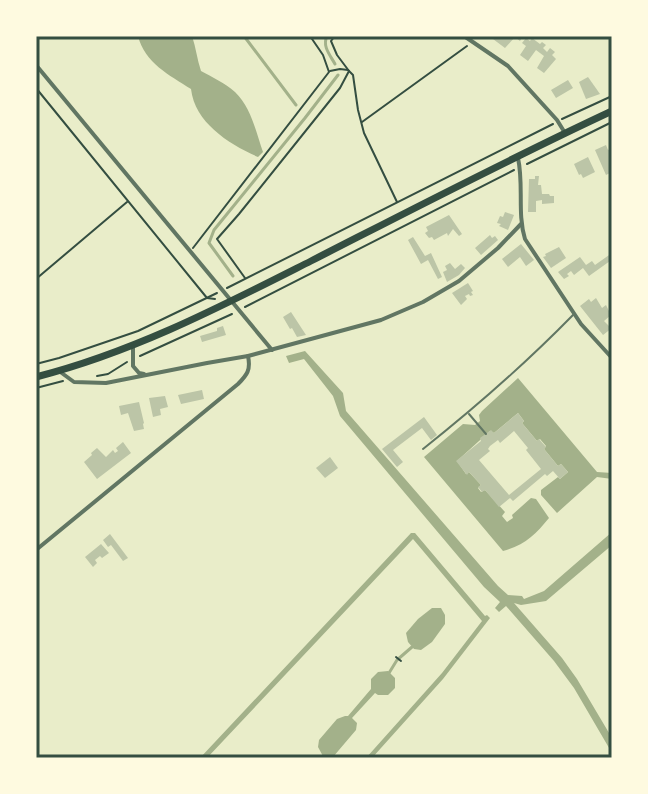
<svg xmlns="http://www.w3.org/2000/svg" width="648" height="794" viewBox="0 0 648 794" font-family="Helvetica,sans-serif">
	<rect width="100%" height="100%" fill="#e9edc9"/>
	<g fill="#a3b18a">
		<path d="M138 36H192C196 48 197 59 201 71 212 77 225 83 235 92 251 107 256 132 263 152L258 157C229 144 195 123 191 89 169 75 145 63 138 36Z"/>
		<path d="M305 351 343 393 346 411 498 586 508 595 522 596 524 599 544 591 612 532V545L546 601 521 605 514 603 562 658 577 679 612 738V753L574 688 554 661 506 606 499 612 495 608 500 602 484 587 340 416 333 396 304 359 289 363 286 356Z"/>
		<path d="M518 378 597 472 612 473V479L597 477 557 513 541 495V490L558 477 560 479 568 472 561 464 558 466 544 449 546 446 540 439 537 441 522 423 524 421 518 413 494 433 490 431 457 461 466 474 469 472 481 485 478 488 481 492 485 490 505 512 502 516 507 522 513 518 512 515 531 498 536 499 549 518C535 535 525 545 503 551L424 457 463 424 475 425 480 421 479 415 482 411Z"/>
		<path d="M411 533H415L485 616 487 615 490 618 443 679 372 758H366L442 673 482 621 413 539 207 758H200Z"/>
		<path d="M432 608H441L445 615V624L432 642 421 650 414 649 408 642 406 633 418 619Z"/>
		<path d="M388 671 395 678V688L388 695H378L375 693 352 718 357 723 356 730 333 757 324 758 318 747 319 740 337 719 345 716H348L371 689V679L378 672Z"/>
	</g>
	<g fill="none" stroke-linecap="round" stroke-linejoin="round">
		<g stroke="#a3b18a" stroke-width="3">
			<path d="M244 36 296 105"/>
			<path d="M327 36C322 46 330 55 335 64"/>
			<path d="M233 276 209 243 214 230 305 118 338 75"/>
			<path d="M389 673 397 660 412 647"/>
		</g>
	</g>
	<g fill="#bcc5a7" fill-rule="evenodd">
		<path d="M495 36H523L520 41 515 37 505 48 493 39Z"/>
		<path d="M526 38 530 41 532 38 540 44 542 42 546 45 543 48 547 52 550 48 555 52 552 55 556 59 544 73 537 68 544 56 536 50 528 61 520 55 526 46 522 43Z"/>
		<path d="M588 77 600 94 586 99 579 82Z"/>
		<path d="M568 80 573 88 556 98 551 90Z"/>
		<path d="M606 145 608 150 610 149 612 152V172L606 175 595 150Z"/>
		<path d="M588 157 595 172 583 178 581 174 579 175 574 164Z"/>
		<path d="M535 176H539L538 185H541L542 194H549L550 196H554V203L542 204V200L536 201V212H528L529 179H535Z"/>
		<path d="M505 212 514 215 508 230 499 226 501 224 497 223 500 216 503 217Z"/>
		<path d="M449 215 462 234 459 236 453 229 448 236 447 233 434 240 432 237 429 238 425 233 428 231 426 227Z"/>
		<path d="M490 235 492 238 495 236 498 240 481 255 475 248Z"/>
		<path d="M413 237 425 256 431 253 442 277 438 279 428 260 421 264 408 240Z"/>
		<path d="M521 244 534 260 526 266 520 257 508 267 502 259Z"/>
		<path d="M559 247 566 258 551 268 543 257 546 256 545 254Z"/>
		<path d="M612 253V264L610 261 589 276 583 268 574 275 571 271 567 274 569 276 564 279 558 272 580 257 586 265 592 261 595 265Z"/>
		<path d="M450 263 455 269 461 264 465 268 459 275 447 282 443 272 447 270 445 266Z"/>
		<path d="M468 283 473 291 471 292 473 295 470 296 469 294 465 296 467 299 461 305 452 293Z"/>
		<path d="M596 298 602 308 606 305 611 315 604 321 609 326 612 323V328L603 335 580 306 589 299 591 302Z"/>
		<path d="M291 312 306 335 297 337 292 328 290 329 283 317Z"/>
		<path d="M223 326 226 335 202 342 200 336 217 331V328Z"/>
		<path d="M202 390 204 399 181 404 178 395Z"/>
		<path d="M165 396 168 407 160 409 161 415 153 417 149 398Z"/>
		<path d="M139 402 144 423 143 424 144 429 134 431 128 413 121 415 119 406Z"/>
		<path d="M518 413 524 421 522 423 537 441 539 439 546 447 544 449 558 466 561 464 568 472 560 479 553 471 547 476 545 474 513 501 510 498 499 507 485 490 482 492 478 487 481 485 469 472 467 475 456 461 481 441 480 438 491 430 494 433ZM514 431 528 448 526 450 541 469 509 495 479 460 490 451 488 449 490 446 498 440 500 443Z"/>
		<path d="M424 417 437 435 431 440 422 428 393 450 403 462 397 467 382 449Z"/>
		<path d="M123 442 131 453 97 479 84 462 92 455 91 453 97 448 106 457 113 450 115 453 118 451 116 448Z"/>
		<path d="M330 457 338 468 325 478 316 468Z"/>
		<path d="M110 534 128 558 123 561 111 545 108 547 103 540Z"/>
		<path d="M101 544 109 553 102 558 100 556 95 560 97 563 93 567 85 557Z"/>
	</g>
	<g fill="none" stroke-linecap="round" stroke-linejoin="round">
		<g stroke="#344e41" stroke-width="2">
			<path d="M330 71 340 69 348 70 353 75 358 110 364 133 397 202"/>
			<path d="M36 88 207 298 215 299"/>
			<path d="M562 119 612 96"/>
			<path d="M362 122 467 46"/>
			<path d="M527 164 612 122"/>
			<path d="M193 248 329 72 323 55 310 36"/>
			<path d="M245 278 217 239 239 214 340 88 349 71 337 55 331 41 335 36"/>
			<path d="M36 279 127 202"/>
			<path d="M227 288 553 124"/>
			<path d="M245 307 514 170"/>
			<path d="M140 356 232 314"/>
			<path d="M36 364 59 358 138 331 217 293"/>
			<path d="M97 376 108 374 127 362"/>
			<path d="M36 388 63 381"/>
			<path d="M396 657 401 661"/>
		</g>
		<g stroke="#617663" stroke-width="2">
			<path d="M469 414 486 434"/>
			<path d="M423 449C476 407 526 363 573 315"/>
		</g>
		<g stroke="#617663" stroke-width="4">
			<path d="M464 36 508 66 557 120 565 133"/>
			<path d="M36 65 272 350"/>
			<path d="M518 158C524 185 517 213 525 239L581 324 612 358"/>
			<path d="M133 346V366L139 373 144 374"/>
			<path d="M59 371 74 382 106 383 207 363 248 356 381 320 423 302 459 281 498 248 521 224"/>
			<path d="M36 550 238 384C247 375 251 370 248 356"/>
		</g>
		<path stroke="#344e41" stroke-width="7" d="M36 377C134 352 222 306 311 261 411 210 511 158 612 111"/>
	</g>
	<rect width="648" height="794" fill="none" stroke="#fefae0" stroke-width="76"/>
	<rect x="38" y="38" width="572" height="718" fill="none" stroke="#344e41" stroke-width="3"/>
</svg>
